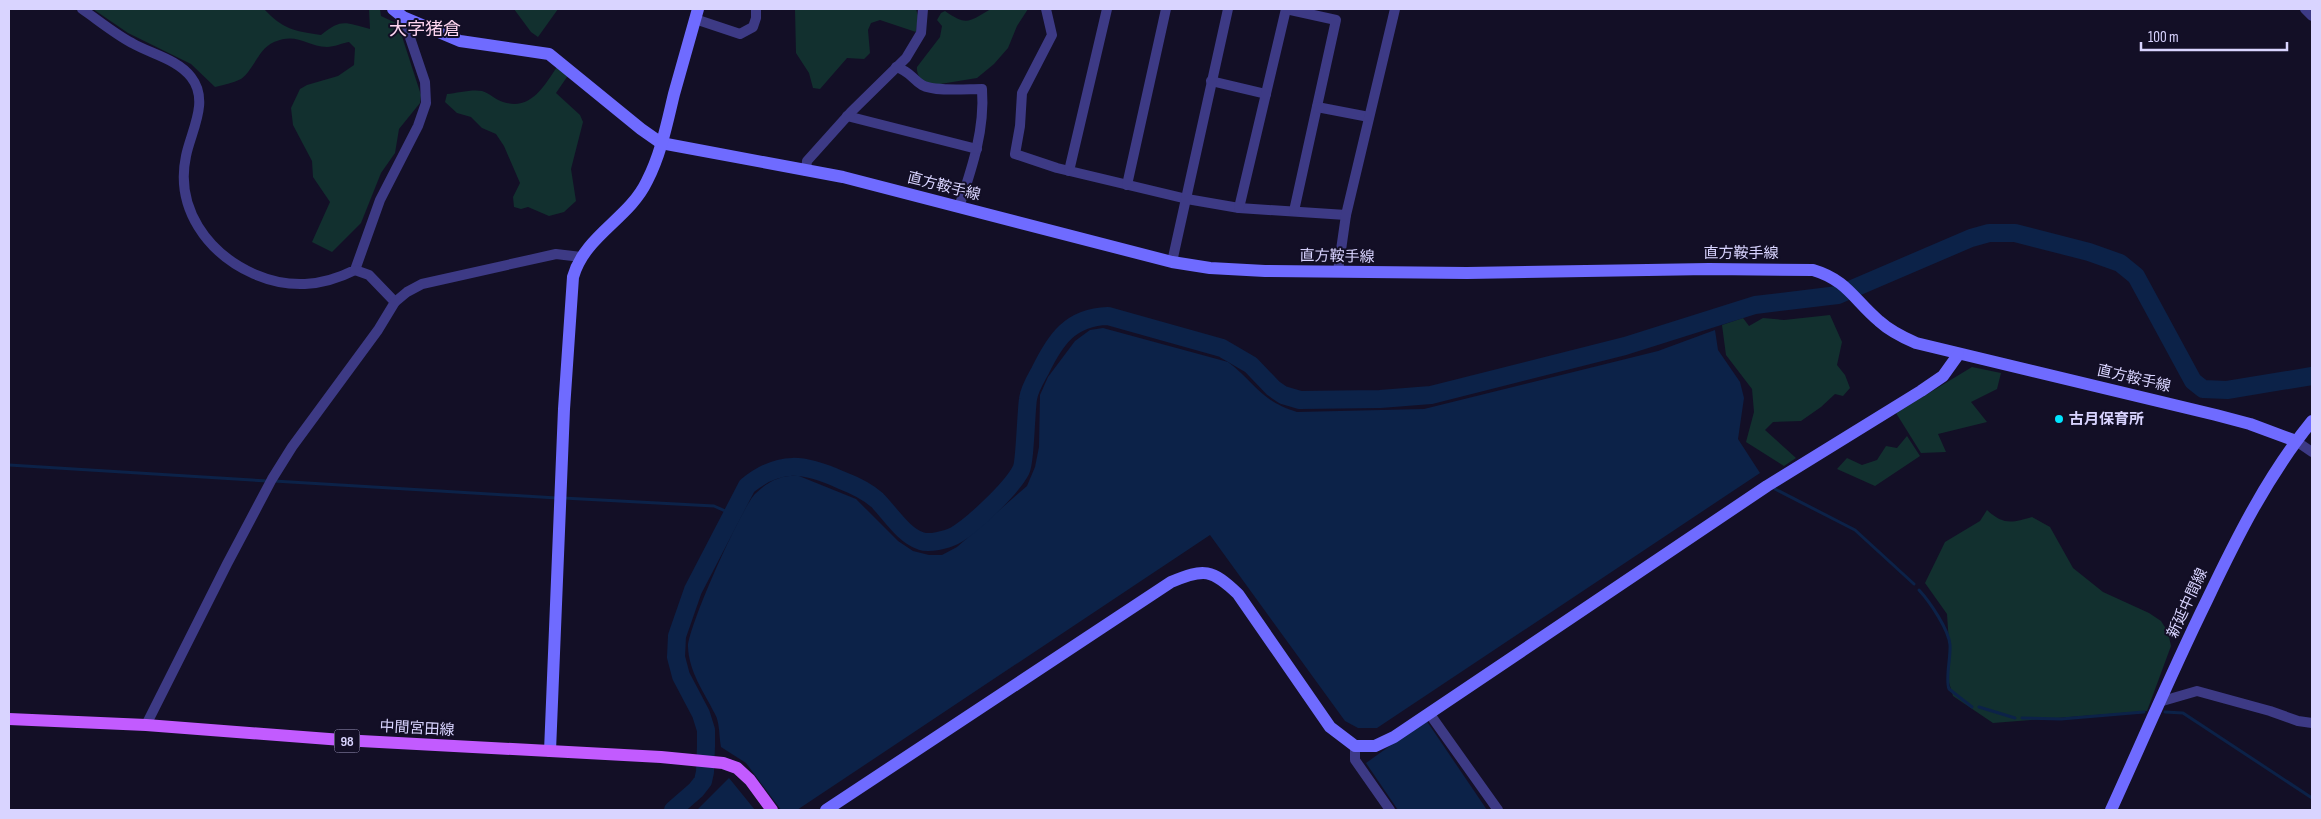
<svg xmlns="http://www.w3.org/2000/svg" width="2321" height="819" viewBox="0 0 2321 819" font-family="'Sofia Sans Condensed','Noto Sans JP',sans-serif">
	<rect width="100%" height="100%" fill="#130f26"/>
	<g fill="#12302f">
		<path d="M93 9H264C283 29 293 31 321 35 342 18 345 23 370 29L369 9H380L381 16 398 24 421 95 420 103 399 129 395 153 381 173 361 223 332 252 312 242 330 202 313 177 312 161 293 125 291 108 300 89 307 85 338 76 354 65 355 48 349 42C342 43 334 47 327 47 306 46 297 32 274 42 258 49 254 70 241 79 233 83 223 85 215 87L191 64 128 33Z"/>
		<path d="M514 9H558L538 37 531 32Z"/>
		<path d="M795 9H916L918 16 916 32 880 20 871 23 868 30 870 53 864 59 847 58 820 89 813 88 809 73 796 53Z"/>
		<path d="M991 9H1028L1017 26 1008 48 994 64 977 78 928 86C922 81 916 75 917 67L940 37 942 26 937 20 941 13 945 11C968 27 969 21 991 9Z"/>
		<path d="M557 67 569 74 556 93 580 115 583 122 571 169 576 201 564 212 549 216 528 207 521 209 514 207 513 197 520 183 504 146 496 134 482 128 471 117 457 113 445 102 447 94C457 93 472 89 482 91 489 93 496 100 503 102 531 111 544 86 557 67Z"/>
		<path d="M1830 315 1842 342 1837 365 1845 375 1850 388 1843 396 1835 394 1821 407 1801 421 1773 422 1765 430 1796 458 1784 466 1746 442 1754 412 1752 389 1726 355 1722 325 1743 318 1749 326 1763 318 1784 320Z"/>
		<path d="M1972 367 2001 373 1997 389 1971 402 1987 422 1938 434 1946 452 1921 453 1896 413Z"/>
		<path d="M1907 436 1920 456 1875 486 1837 469 1847 458 1862 465 1877 460 1886 446 1897 448Z"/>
		<path d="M1987 510C2003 525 2012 523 2032 517L2050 527 2073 568 2103 592 2149 613 2161 621 2168 632 2171 646 2147 711 1993 723 1953 696 1948 679 1949 644 1947 614 1925 583 1945 542 1980 521Z"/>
	</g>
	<g fill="#0c2248">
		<path d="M1103 328 1228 362C1256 383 1260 401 1297 412L1424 409 1658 351 1715 330 1718 350 1740 382 1744 398 1738 439 1760 473 1377 728H1358L1345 721 1210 535 797 810H781L746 763 721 747C719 737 720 723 715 714 704 692 689 672 688 647 688 627 741 508 755 494 768 481 782 474 799 476L856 499 898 541 913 551 929 555H942L957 547 1027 486 1035 467 1039 447 1040 395 1048 377 1075 341 1090 330Z"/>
		<path d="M1426 720 1487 810H1398L1366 763Z"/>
		<path d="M729 778 755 810H697Z"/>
	</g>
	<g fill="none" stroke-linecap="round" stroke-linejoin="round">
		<g stroke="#0c2248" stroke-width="3">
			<path d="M9 465 268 481"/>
			<path d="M274 481 557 498"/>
			<path d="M1775 489 1855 530 1914 584"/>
			<path d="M563 498 714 506 732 514"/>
			<path d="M1919 590C1930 602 1949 630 1950 645 1951 657 1945 679 1949 689L1972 707"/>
			<path d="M1979 707 2015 718"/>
			<path d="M2165 712 2183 713 2312 798"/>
			<path d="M2022 718 2061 719 2144 712"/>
		</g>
		<path stroke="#0c2248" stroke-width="18" d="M673 810 696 790 703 781 705 772 706 746V730L701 714 681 676 676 657 677 636 693 590 747 486C780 459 805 464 841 480 854 485 867 491 877 500 890 513 903 535 921 541 929 544 946 540 954 536 972 526 1012 488 1021 470 1025 463 1026 412 1028 399 1029 390 1035 380 1040 371 1055 340 1070 317 1108 316L1222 348 1251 365 1273 388 1283 395 1300 400 1380 399 1431 395 1625 346 1755 305 1838 295 1971 238 1989 233H2015L2089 252 2120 263 2136 276 2193 381 2203 389 2227 390 2312 376"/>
		<g stroke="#3d3a85" stroke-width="10">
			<path d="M82 9C98 20 115 34 132 43 151 54 177 59 191 77 210 101 191 131 186 156 175 208 207 253 254 274 289 289 321 287 355 270L380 200 418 126 426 103 425 82 403 17"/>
			<path d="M1046 9 1052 35 1022 93 1020 126 1015 154 1057 168 1187 199 1239 208 1346 215"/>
			<path d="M1286 9 1336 20 1294 211"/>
			<path d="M2305 9 2312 16"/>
			<path d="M695 19 740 34 753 27 756 18V9"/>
			<path d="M896 67C911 72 911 78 922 85 935 92 966 89 982 89 985 130 972 168 959 207"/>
			<path d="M1211 81 1266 94"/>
			<path d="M1317 107 1369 117"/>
			<path d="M847 116 977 149"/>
			<path d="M806 171 807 161 851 112 906 58 921 33 923 9"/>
			<path d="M1069 171 1107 9"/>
			<path d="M1127 185 1166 9"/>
			<path d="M1239 208 1286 9"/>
			<path d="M1172 262 1228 9"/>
			<path d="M355 270 369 275 395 302"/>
			<path d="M1338 271 1346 215 1395 9"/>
			<path d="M2296 441 2312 452"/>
			<path d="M2159 702 2197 691 2270 711 2298 721 2312 723"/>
			<path d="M1429 713 1498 810"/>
			<path d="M146 725 227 564 272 479 292 447 378 330 395 302 407 292 422 284 556 254 581 257"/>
			<path d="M1355 746V760L1390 810"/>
		</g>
		<g stroke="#6f6bff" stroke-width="12">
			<path d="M393 9 403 17 460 41 549 54 641 129 661 143 843 177 1172 262 1210 268 1265 271 1467 273 1709 269 1813 270C1847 280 1854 300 1879 321 1890 331 1902 337 1916 343L2216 415 2250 424 2296 441"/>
			<path d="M550 751 564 409 573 277C585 235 629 219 647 181 661 154 667 123 674 94 682 65 690 37 698 9"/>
			<path d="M826 810 1171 582C1204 568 1212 569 1238 594L1330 727 1355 746H1375L1394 737 1767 486 1921 391 1943 376 1958 355"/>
			<path d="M2111 810C2143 740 2173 669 2207 600 2237 537 2268 475 2312 421"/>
		</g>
		<path stroke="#c25bff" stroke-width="12" d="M9 719 146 725 342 740 661 757 723 763 737 768 750 780 772 810"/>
	</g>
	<circle fill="#00e5ff" stroke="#130f26" stroke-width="2" cx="2059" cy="419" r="5"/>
	<g text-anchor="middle" stroke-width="4" stroke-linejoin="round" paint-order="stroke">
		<rect fill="#130f26" stroke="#9e99be" stroke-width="1" x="334.5" y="729.5" width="25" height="23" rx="4"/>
		<g font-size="14" font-weight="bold" fill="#d9d4ff">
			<text x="347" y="746">98</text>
		</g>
		<g font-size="15" fill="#d9d4ff" stroke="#130f26">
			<text transform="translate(944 186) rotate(14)" y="5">直方鞍手線</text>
			<text x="1741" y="258">直方鞍手線</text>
			<text transform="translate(1337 256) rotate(1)" y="5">直方鞍手線</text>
			<text transform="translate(2134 378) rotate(13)" y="5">直方鞍手線</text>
			<text transform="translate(2187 603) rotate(-65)" y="5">新延中間線</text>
			<text transform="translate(417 728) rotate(3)" y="5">中間宮田線</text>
		</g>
		<g font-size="15" font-weight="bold" fill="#d9d4ff" stroke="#130f26" text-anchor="start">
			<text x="2069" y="424">古月保育所</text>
		</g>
		<g font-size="18" fill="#ffd6f0" stroke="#130f26">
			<text x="425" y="35">大字猪倉</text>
		</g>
	</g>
	<rect width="2321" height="819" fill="none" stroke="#d9d4ff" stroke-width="20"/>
	<path d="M2141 42v8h146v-8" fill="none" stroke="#d9d4ff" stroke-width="2.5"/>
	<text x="2148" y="42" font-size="15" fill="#d9d4ff" stroke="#130f26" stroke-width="4" paint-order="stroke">100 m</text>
</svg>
